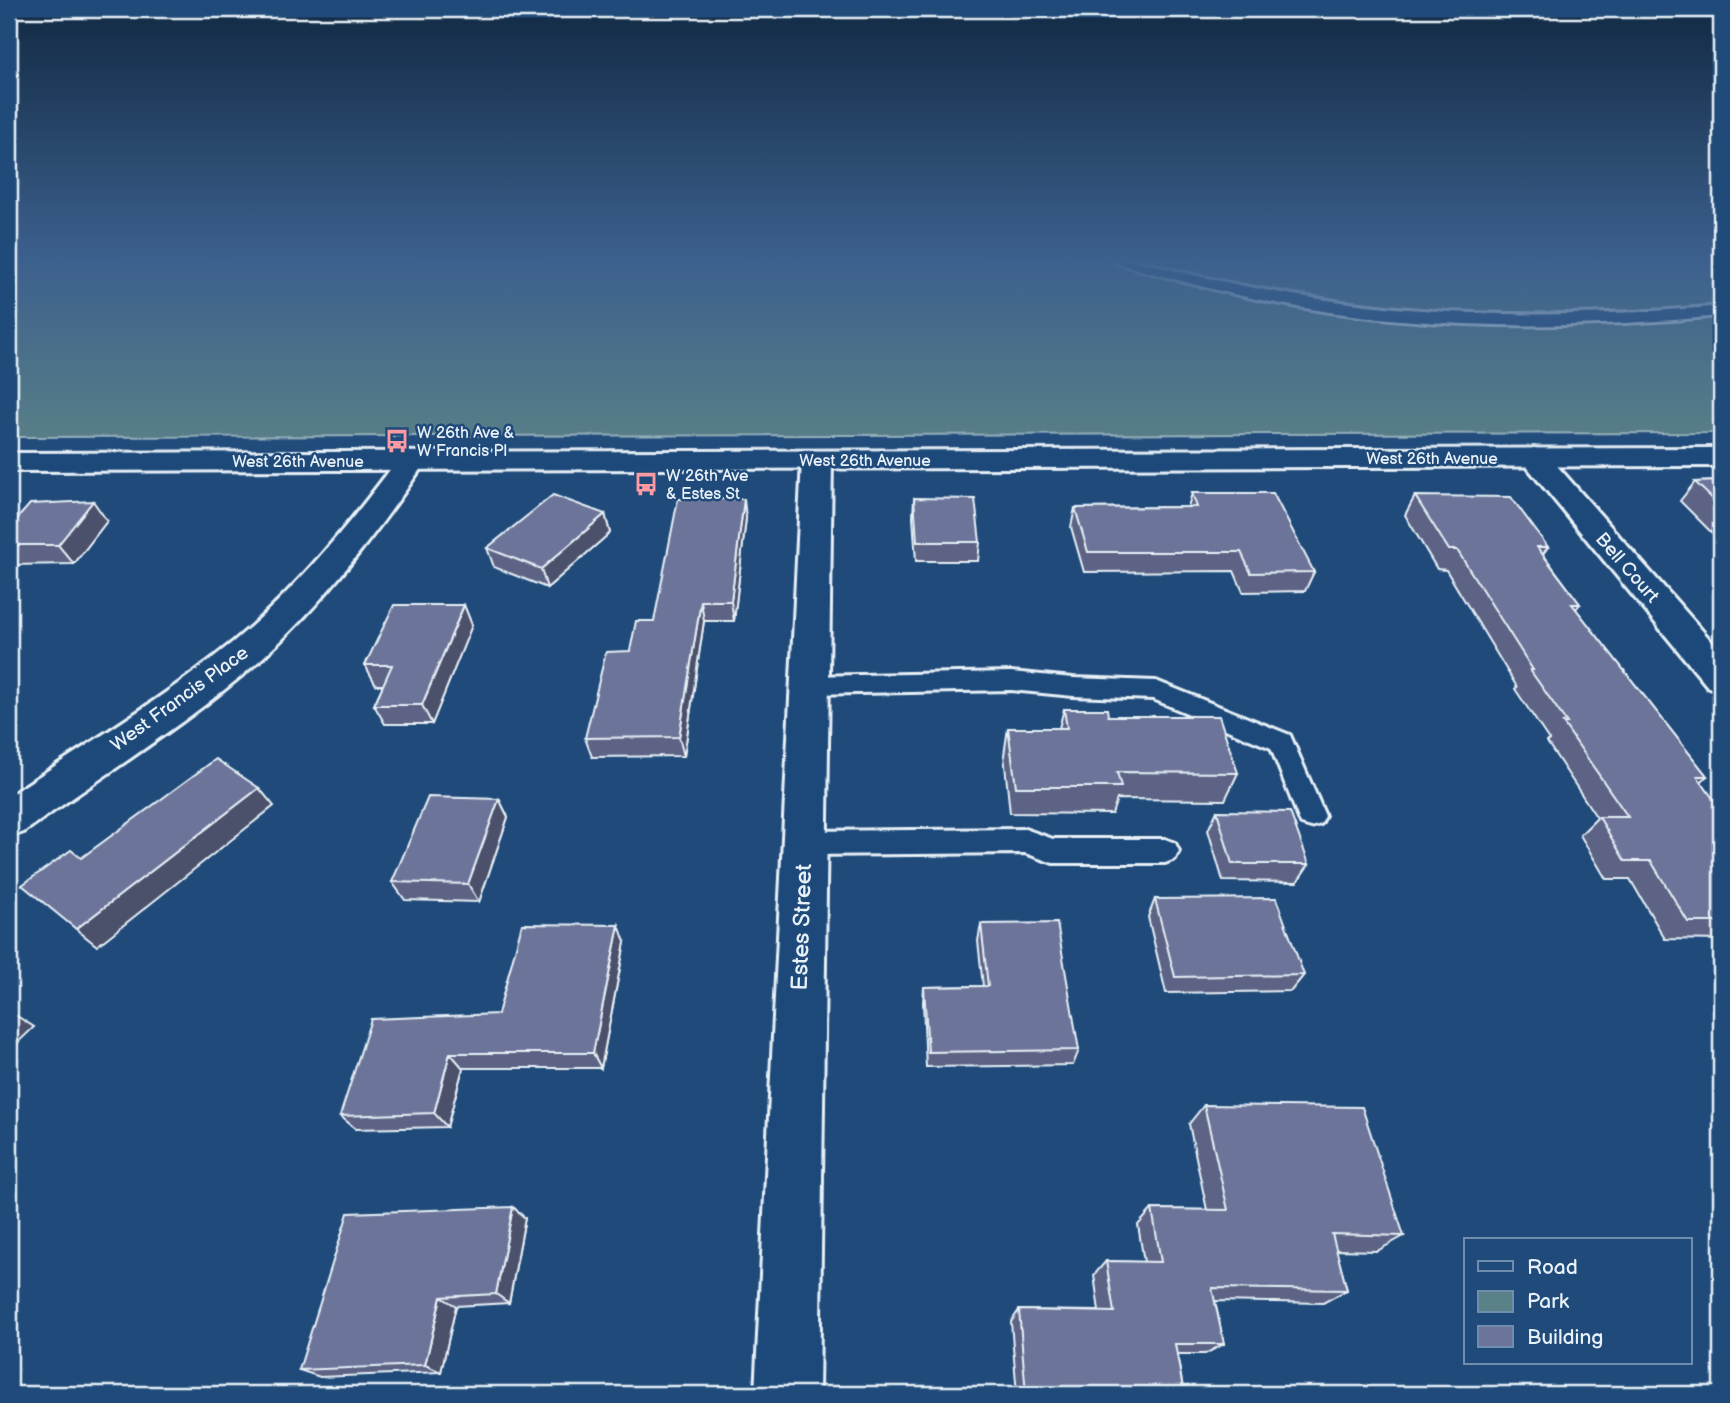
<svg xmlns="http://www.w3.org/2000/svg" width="1730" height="1403" viewBox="0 0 1730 1403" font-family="'Balsamiq Sans',sans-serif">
	<rect width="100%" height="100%" fill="#1f4a7a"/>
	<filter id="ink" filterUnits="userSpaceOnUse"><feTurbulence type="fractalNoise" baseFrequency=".0143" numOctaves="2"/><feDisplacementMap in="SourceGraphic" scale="14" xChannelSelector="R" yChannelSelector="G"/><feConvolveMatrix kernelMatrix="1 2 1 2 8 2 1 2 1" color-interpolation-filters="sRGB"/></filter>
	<g filter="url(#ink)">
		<path fill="#5a8187" stroke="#a1b9c0" stroke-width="2" d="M9 260H1721V433L9 437Z"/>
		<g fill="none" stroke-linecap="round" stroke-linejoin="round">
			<g stroke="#e8f1f8" stroke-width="6">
				<g id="service">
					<path d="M1114 260H1135C1333 315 1517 324 1721 306V316C1570 330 1415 331 1266 301 1215 291 1166 277 1116 263Z"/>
					<path d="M1011 672 1073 678 1156 681 1290 735 1325 816 1321 824 1311 827 1301 824 1271 748 1153 699 1073 696 1011 690 809 694 800 691 797 685 800 679 809 676Z"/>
					<path d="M1025 829 1053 839H1165L1175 843 1179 851 1175 859 1165 863H1053L1025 853 804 855 794 851 790 843 794 835 804 831Z"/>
				</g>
			</g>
			<g stroke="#e8f1f8" stroke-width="6">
				<g id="minor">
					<path d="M1534 448 1544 451 1721 652V691L1708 687 1524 463 1519 457 1524 451Z"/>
					<path d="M817 451 827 454 832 460 819 1394H755L802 460 807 454Z"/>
					<path d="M411 452 421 455 426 461C377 532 325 602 260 660 187 724 103 775 24 832L9 837V796C84 746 163 699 233 642 298 588 351 522 401 455Z"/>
				</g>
			</g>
			<g stroke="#e8f1f8" stroke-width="6">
				<path id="tertiary" d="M1721 448V466L9 471V453Z"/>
			</g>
			<use href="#service" fill="#1f4a7a" fill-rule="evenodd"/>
			<use href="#minor" fill="#1f4a7a" fill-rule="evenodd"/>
			<use href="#tertiary" fill="#1f4a7a" fill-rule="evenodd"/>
		</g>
		<g fill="#5d6484" stroke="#e8f1f8" stroke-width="2">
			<path d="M1721 481V542L1680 501 1695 482Z"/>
			<path d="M1192 493 1314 572 1305 591 1243 592 1234 571 1084 572 1071 527 1075 508 1188 507Z"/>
			<path d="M1415 496 1548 547 1543 554 1580 604 1576 609 1707 776 1701 782 1721 810V940L1665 939 1630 879H1606L1580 835 1597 818 1547 742 1549 740 1515 689 1517 687 1446 570 1437 569 1405 515Z"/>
			<path d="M914 498 980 542 978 561H916L913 517Z"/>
			<path d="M605 514 610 533 547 588 494 567 487 548Z"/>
			<path d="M746 518 734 621H704L684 756 592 757 585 738 630 651 654 621Z"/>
			<path d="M107 521 74 564 10 565 9 563V528Z"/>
			<path d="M464 605 472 625 432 724H385L374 705 383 685H376L365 665Z"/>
			<path d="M1064 709 1108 716 1238 773 1225 800 1117 799 1112 814 1010 813 1004 755 1008 728H1059Z"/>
			<path d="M499 799 508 817 479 902 405 900 392 882Z"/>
			<path d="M1217 811 1309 864 1297 882 1223 881 1208 830Z"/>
			<path d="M1155 899 1304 975 1291 991 1166 993 1148 917Z"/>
			<path d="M981 924 1079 1050 1073 1065 926 1067 923 1003 924 987 983 986 978 941Z"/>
			<path d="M625 942 601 1068H463L447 1127 356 1129 340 1116 498 1014Z"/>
			<path d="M1204 1105 1404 1236 1377 1251 1336 1250 1347 1290 1323 1303 1215 1301 1224 1344 1205 1354H1177L1184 1394H1017L1011 1322 1019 1310 1099 1311 1094 1275 1106 1261 1144 1262 1138 1225 1152 1209 1207 1210 1189 1124Z"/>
			<path d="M513 1207 525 1218 509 1303 456 1306 441 1372 320 1377 299 1370Z"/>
		</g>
		<g fill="#4c516b" stroke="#e8f1f8" stroke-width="2">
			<path d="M744 499 746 518 734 621 731 601Z"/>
			<path d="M93 501 107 521 74 564 58 545Z"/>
			<path d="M605 514 610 533 547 588 541 569Z"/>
			<path d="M701 601 704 621 684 756 679 737Z"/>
			<path d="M464 605 472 625 432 724 422 705Z"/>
			<path d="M259 788 274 806 97 946 76 929Z"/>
			<path d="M499 799 508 817 479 902 468 884Z"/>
			<path d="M619 925 625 942 601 1068 593 1053Z"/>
			<path d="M9 1011 34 1027 9 1051Z"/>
			<path d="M450 1053 463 1068 447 1127 434 1113Z"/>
			<path d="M513 1207 525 1218 509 1303 496 1294Z"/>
			<path d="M441 1297 456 1306 441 1372 425 1365Z"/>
		</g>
		<g fill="#6c7499" stroke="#e8f1f8" stroke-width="2">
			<path d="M1721 481V507L1695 482Z"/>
			<path d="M1192 493H1273L1314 572 1251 573 1241 552H1088L1075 508 1197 507Z"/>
			<path d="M553 495 605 514 541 569 487 548Z"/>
			<path d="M1415 496 1511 497 1548 547H1537L1580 604H1572L1707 776H1697L1721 810V922H1688L1651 861H1625L1599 817H1628L1563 723H1567L1530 670H1533L1457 550H1449Z"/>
			<path d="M914 498 975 499 980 542H917Z"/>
			<path d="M678 499H744L731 601H701L679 737 585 738 606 652 630 651 636 621H654Z"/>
			<path d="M93 501 58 545H9V528L30 504Z"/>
			<path d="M394 605H464L422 705H374L392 665H365Z"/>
			<path d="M1064 709H1107L1108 716H1219L1238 773 1117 772 1121 787H1016L1008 728H1067Z"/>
			<path d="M216 759 259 788 76 929 22 885 71 850 81 858Z"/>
			<path d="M428 797 499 799 468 884 392 882Z"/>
			<path d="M1217 811 1290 812 1309 864H1232Z"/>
			<path d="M1276 898 1304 975 1175 977 1155 899Z"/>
			<path d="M1057 923 1079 1050 928 1052 924 987 988 986 981 924Z"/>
			<path d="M522 924 619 925 593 1053H450L434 1113 340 1116 371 1019 498 1014Z"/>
			<path d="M1204 1105 1362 1107 1404 1236 1332 1234 1347 1290 1212 1288 1224 1344H1175L1184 1394H1026L1019 1310 1114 1312 1106 1261 1161 1262 1152 1209 1228 1210Z"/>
			<path d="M513 1207 496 1294 441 1297 425 1365 299 1370 348 1213Z"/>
		</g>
	</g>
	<linearGradient id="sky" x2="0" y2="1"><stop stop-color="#112943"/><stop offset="0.57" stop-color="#3c608d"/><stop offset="1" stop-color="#3c608d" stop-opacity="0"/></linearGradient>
	<rect width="1730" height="456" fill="url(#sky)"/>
	<defs>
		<g id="bus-bare" transform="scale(1.89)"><path d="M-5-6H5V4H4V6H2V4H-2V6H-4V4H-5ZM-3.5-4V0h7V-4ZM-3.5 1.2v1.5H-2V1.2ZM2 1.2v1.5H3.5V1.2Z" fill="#ff9aa2" stroke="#1f4a7a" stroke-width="2.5" paint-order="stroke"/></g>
	</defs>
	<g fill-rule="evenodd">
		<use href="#bus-bare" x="397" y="441"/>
		<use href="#bus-bare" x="646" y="484"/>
	</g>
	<g text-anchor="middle" stroke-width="5" stroke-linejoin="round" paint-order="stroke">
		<g font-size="16" fill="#e8f1f8" stroke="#1f4a7a" text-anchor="start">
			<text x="417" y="438">W 26th Ave &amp;<tspan x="417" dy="18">W Francis Pl</tspan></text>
			<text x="666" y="481">W 26th Ave<tspan x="666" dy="18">&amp; Estes St</tspan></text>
		</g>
		<g font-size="16" fill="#e8f1f8" stroke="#1f4a7a">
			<text x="1432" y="464">West 26th Avenue</text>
			<text x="865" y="466">West 26th Avenue</text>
			<text x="298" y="467">West 26th Avenue</text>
		</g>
		<g font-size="19" fill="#e8f1f8" stroke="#1f4a7a">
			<text transform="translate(1628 567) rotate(49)" y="7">Bell Court</text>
			<text transform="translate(179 698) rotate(-36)" y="7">West Francis Place</text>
		</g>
		<g font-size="23" fill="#e8f1f8" stroke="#1f4a7a">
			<text transform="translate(801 927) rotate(-88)" y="8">Estes Street</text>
		</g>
	</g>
	<rect width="1730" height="1403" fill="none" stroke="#1f4a7a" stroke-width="35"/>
	<rect x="18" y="18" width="1695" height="1368" fill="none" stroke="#e8f1f8" stroke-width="2.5" filter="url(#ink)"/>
	<rect x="1464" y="1238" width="228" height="126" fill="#1f4a7a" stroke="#6f8dac" stroke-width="2"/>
	<rect x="1478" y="1261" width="35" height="10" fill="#1f4a7a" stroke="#6f8dac" stroke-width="2"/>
	<text x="1527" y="1274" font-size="21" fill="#e8f1f8">Road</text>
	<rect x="1478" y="1291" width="35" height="21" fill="#5a8187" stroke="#6f8dac" stroke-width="2"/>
	<text x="1527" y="1308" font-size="21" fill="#e8f1f8">Park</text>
	<rect x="1478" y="1326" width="35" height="21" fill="#6c7499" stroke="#6f8dac" stroke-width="2"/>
	<text x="1527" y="1344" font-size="21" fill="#e8f1f8">Building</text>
</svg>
